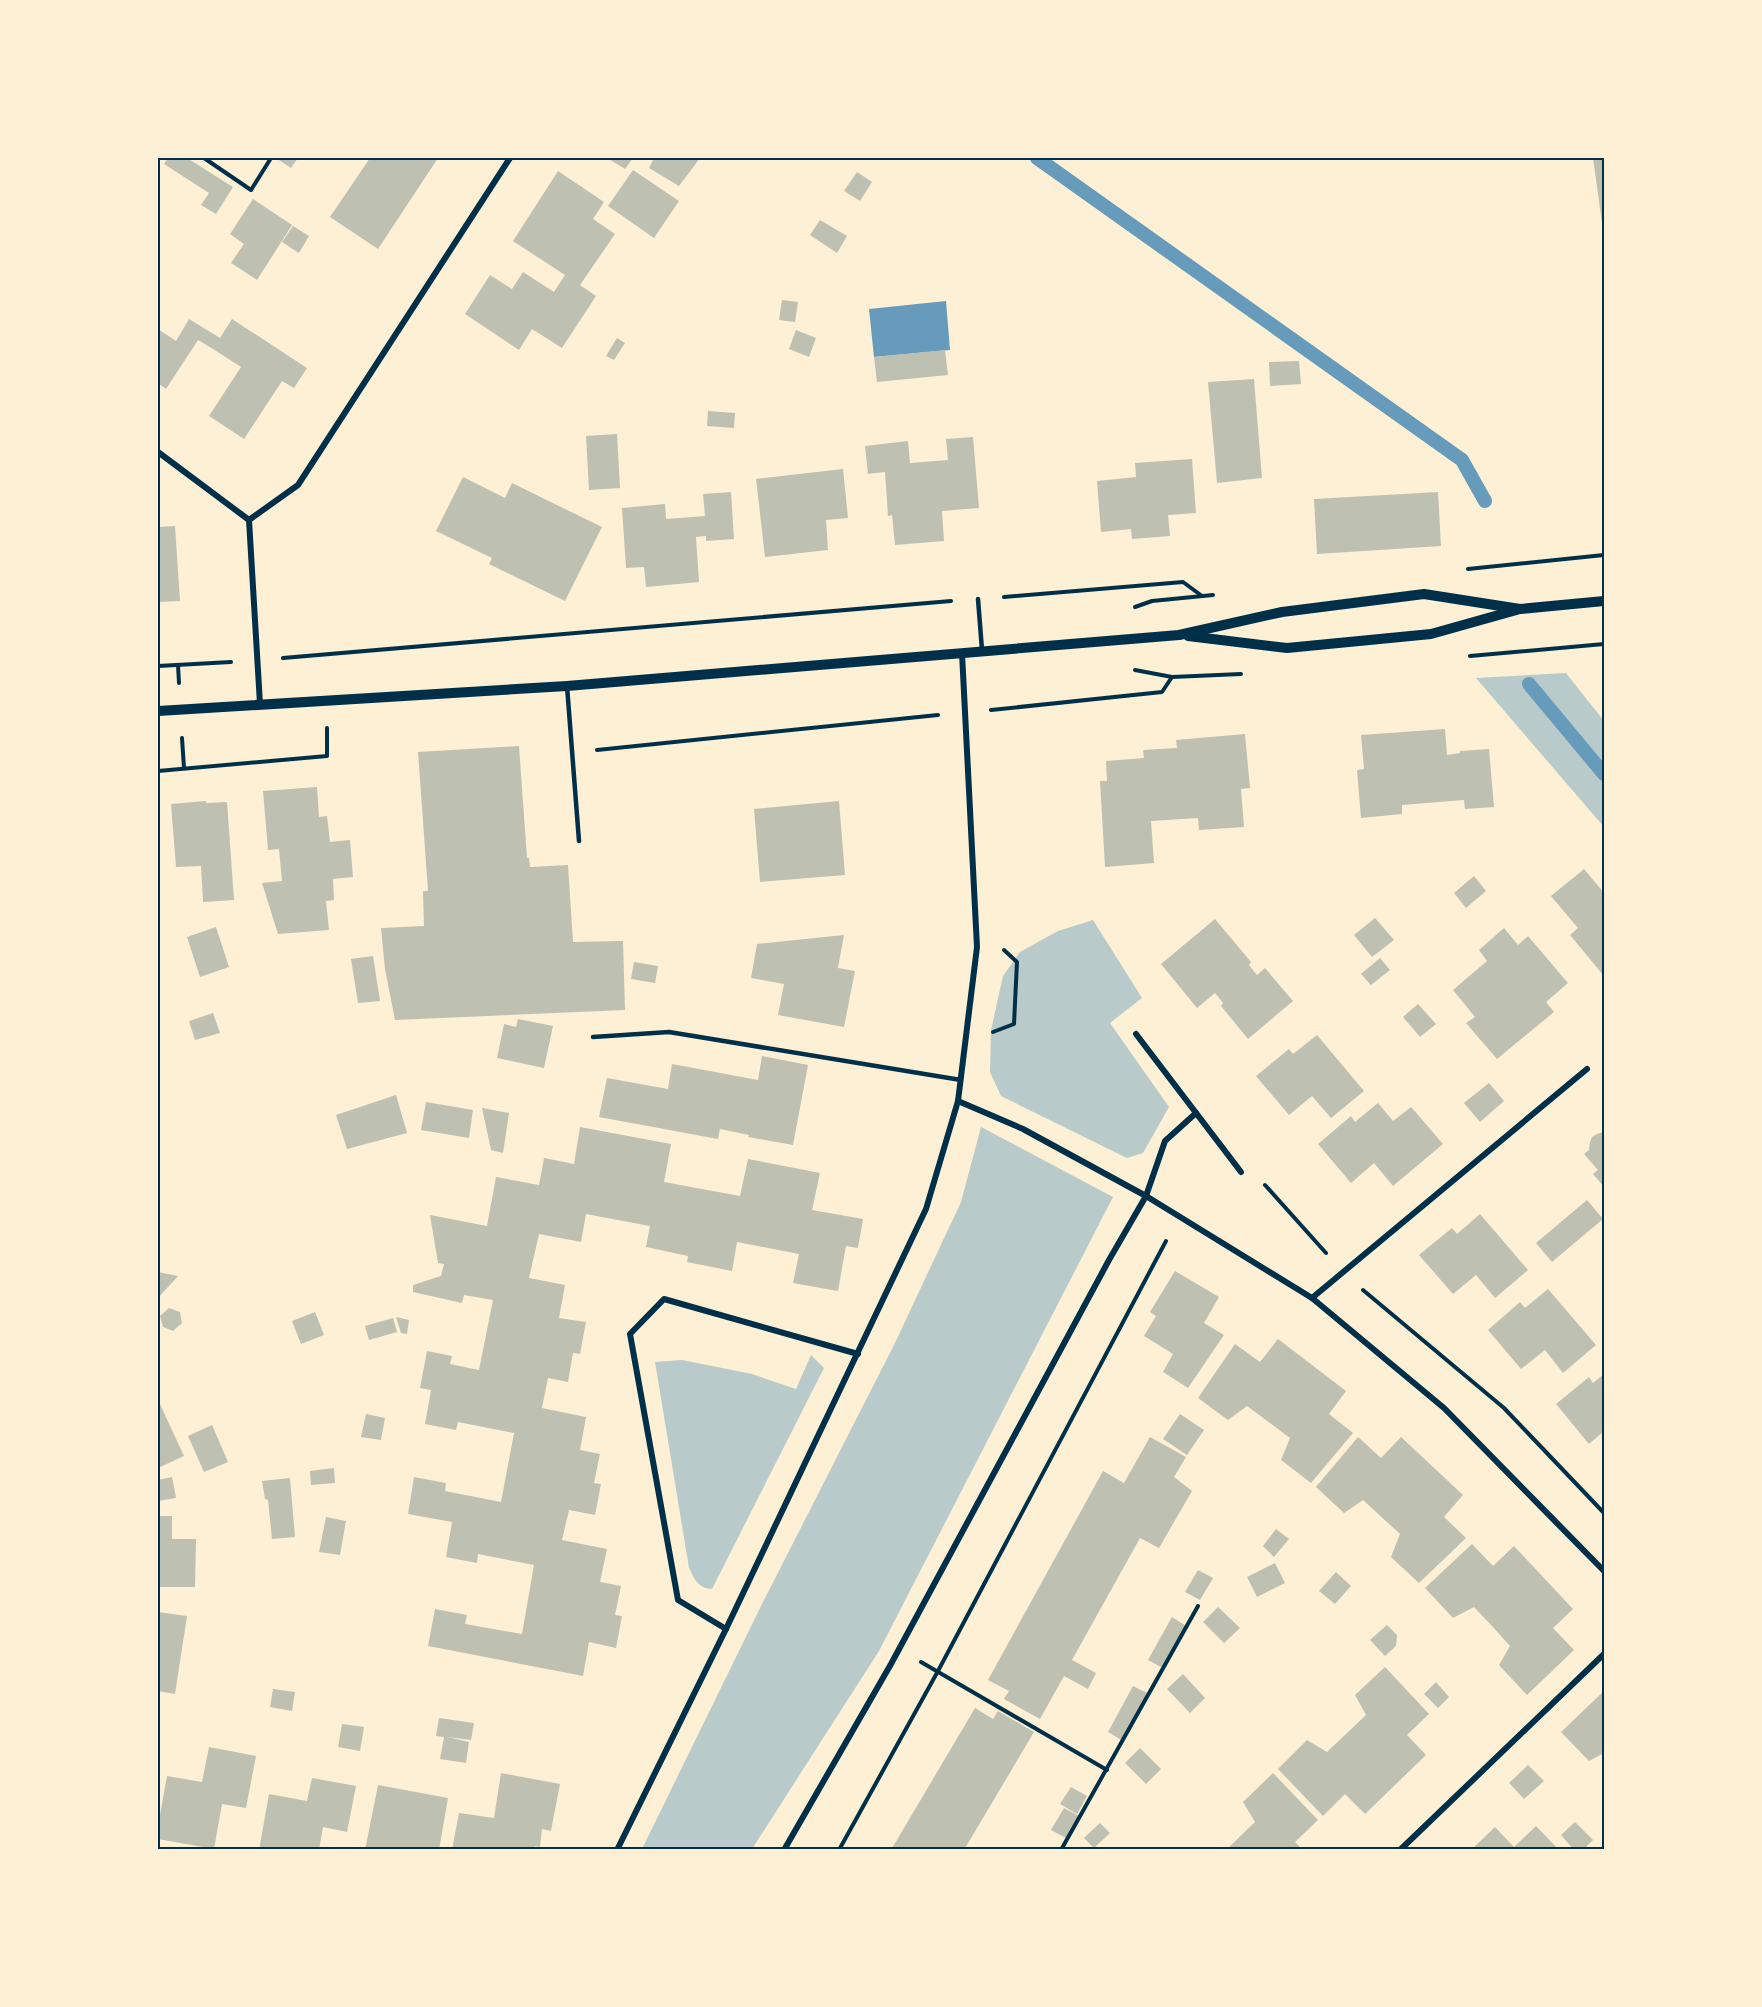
<svg xmlns="http://www.w3.org/2000/svg" width="1762" height="2007" viewBox="0 0 1762 2007" font-family="Signika,sans-serif">
	<rect width="100%" height="100%" fill="#fdf0d5"/>
	<g fill="#b9caca">
		<path d="M1566 673 1604 721V827L1476 678Z"/>
		<path d="M1093 920 1142 998 1110 1023 1169 1107 1143 1153 1127 1158 1001 1096 990 1072 991 1030 1003 976 1020 952 1058 931Z"/>
		<path d="M981 1127 1113 1197 879 1651 752 1849H642L762 1604 895 1343 961 1202Z"/>
		<path d="M811 1355 824 1368 712 1589C698 1588 695 1580 689 1568L655 1362 682 1360 752 1374 796 1389Z"/>
	</g>
	<path fill="#669bbc" d="M946 301 950 350 874 357 869 309Z"/>
	<g fill="none" stroke-linecap="round" stroke-linejoin="round">
		<g stroke="#669bbc" stroke-width="14">
			<path d="M1037 158 1462 460 1485 501"/>
			<path d="M1529 684 1604 774"/>
		</g>
	</g>
	<g fill="#bec0b2">
		<path d="M168 158H187L233 187 216 214 201 205 209 193 164 164Z"/>
		<path d="M276 158H298L291 168Z"/>
		<path d="M370 158H438L378 249 330 217Z"/>
		<path d="M607 158H633L625 169Z"/>
		<path d="M649 158H700L679 186 649 168 653 160Z"/>
		<path d="M1593 158H1604V230H1603Z"/>
		<path d="M633 170 679 201 654 238 608 206Z"/>
		<path d="M558 171 604 202 593 219 615 234 580 285 596 296 562 348 532 329 519 350 465 314 490 275 512 289 523 272 554 292 565 275 513 241Z"/>
		<path d="M857 172 872 182 860 201 844 191Z"/>
		<path d="M253 199 292 225 257 280 231 263 244 244 230 234Z"/>
		<path d="M820 220 847 236 837 253 810 235Z"/>
		<path d="M293 226 309 236 299 253 282 242Z"/>
		<path d="M782 300 798 302 795 322 779 320Z"/>
		<path d="M189 319 220 338 232 319 307 368 294 388 282 381 244 439 209 416 241 367 213 349 198 340 166 389 158 383V329L176 341Z"/>
		<path d="M796 330 816 338 809 357 789 349Z"/>
		<path d="M617 338 625 343 614 360 606 356Z"/>
		<path d="M945 350 948 375 877 382 874 357Z"/>
		<path d="M1299 361 1301 384 1270 386 1269 362Z"/>
		<path d="M1254 379 1262 478 1217 483 1208 382Z"/>
		<path d="M708 411 735 413 734 428 707 426Z"/>
		<path d="M617 434 620 488 589 490 586 436Z"/>
		<path d="M973 437 979 508 942 511 944 541 895 545 892 515 888 516 885 472 868 474 865 446 908 441 910 463 948 460 946 439Z"/>
		<path d="M1192 459 1196 513 1168 515 1170 536 1132 539 1131 529 1101 532 1097 481 1136 477 1135 463Z"/>
		<path d="M843 469 848 518 826 520 828 550 765 557 756 479Z"/>
		<path d="M463 477 505 498 512 483 602 527 565 601 489 564 492 558 436 531Z"/>
		<path d="M731 492 734 539 706 541V536L696 537 699 582 646 587 644 567 626 568 622 508 665 504 666 519 705 516 703 494Z"/>
		<path d="M1438 492 1441 546 1317 554 1314 499Z"/>
		<path d="M175 526 180 601 158 602V527Z"/>
		<path d="M1445 729 1447 755 1460 753V751L1489 749 1494 807 1465 809 1464 800 1402 805V814L1361 818 1357 770 1364 769 1361 735Z"/>
		<path d="M1245 734 1250 788 1241 789 1244 827 1199 830 1198 818 1151 821 1154 863 1105 867 1100 781H1107L1106 761 1144 758 1143 750 1177 748 1176 740Z"/>
		<path d="M519 746 527 858H529L530 867 568 865 573 942 623 941 625 1010 395 1020 385 969 381 928 424 926 423 891H428L418 752Z"/>
		<path d="M317 787 319 817 327 816 330 842 350 840 353 877 333 879 334 900 326 901 329 930 278 934 262 883 282 881 279 849 268 850 263 791Z"/>
		<path d="M206 801V803L227 802 234 900 203 902 201 866 176 867 171 804Z"/>
		<path d="M839 801 845 875 760 882 754 809Z"/>
		<path d="M1584 869 1604 893V976L1570 935 1578 928 1551 896Z"/>
		<path d="M1474 876 1486 891 1466 908 1454 893Z"/>
		<path d="M1375 918 1394 940 1372 957 1354 935Z"/>
		<path d="M1215 919 1251 962 1249 965 1257 975 1265 968 1293 1001 1248 1039 1221 1006 1223 1003 1215 993 1197 1008 1161 964Z"/>
		<path d="M216 927 229 967 200 977 187 937Z"/>
		<path d="M1504 928 1518 945 1528 936 1568 983 1546 1002 1554 1012 1497 1059 1466 1023 1475 1017 1453 990 1487 961 1479 950Z"/>
		<path d="M844 935 838 968 855 971 844 1027 778 1015 784 984 751 978 757 944Z"/>
		<path d="M373 956 380 1001 358 1003 351 959Z"/>
		<path d="M1380 958 1390 970 1371 985 1361 974Z"/>
		<path d="M634 962 658 966 655 983 631 979Z"/>
		<path d="M1418 1004 1436 1024 1420 1037 1403 1017Z"/>
		<path d="M213 1013 220 1033 195 1040 189 1021Z"/>
		<path d="M518 1019 553 1026 544 1068 497 1058 504 1024 516 1027Z"/>
		<path d="M1317 1035 1364 1091 1331 1118 1312 1096 1289 1115 1256 1076 1289 1049 1293 1054Z"/>
		<path d="M762 1056 808 1065 793 1145 748 1137 749 1135 720 1129 718 1139 599 1117 607 1078 668 1089 672 1064 758 1080Z"/>
		<path d="M1489 1083 1504 1101 1480 1122 1464 1103Z"/>
		<path d="M396 1095 407 1133 347 1149 336 1115Z"/>
		<path d="M426 1102 473 1110 469 1138 421 1130Z"/>
		<path d="M1378 1103 1393 1121 1411 1107 1443 1144 1393 1186 1374 1163 1351 1183 1318 1144 1351 1116 1355 1122Z"/>
		<path d="M482 1108 509 1113 503 1153 491 1150Z"/>
		<path d="M580 1127 671 1144 664 1182 740 1196 748 1159 820 1173 812 1210 863 1219 858 1248 846 1246 838 1291 793 1283 799 1254 737 1242 732 1271 687 1262 688 1256 646 1247 650 1226 586 1214 581 1242 539 1234 529 1278 565 1285 559 1318 586 1322 580 1354 573 1353 568 1382 548 1378 542 1408 586 1417 580 1450 600 1454 594 1483 601 1484 595 1515 569 1510 562 1540 607 1549 600 1582 621 1586 615 1615 622 1616 616 1648 589 1642 583 1676 428 1646 435 1609 467 1615 465 1624 522 1634 534 1565 478 1554 477 1563 446 1557 452 1522 408 1514 414 1477 446 1483 445 1491 501 1502 514 1433 458 1422 456 1430 425 1424 431 1390 420 1388 427 1351 452 1356 450 1364 479 1370 493 1300 464 1295 462 1303 413 1292V1285L441 1276 444 1264 438 1263 430 1215 487 1226 496 1177 539 1185 544 1158 574 1164Z"/>
		<path d="M1604 1132V1187L1593 1174 1598 1170 1584 1154 1589 1150 1590 1142 1592 1137 1597 1134Z"/>
		<path d="M1587 1200 1603 1219 1552 1262 1536 1243Z"/>
		<path d="M1480 1214 1528 1270 1495 1298 1476 1275 1453 1294 1419 1255 1452 1228 1457 1234Z"/>
		<path d="M1175 1271 1219 1297 1204 1323 1224 1335 1188 1388 1163 1372 1173 1354 1144 1336 1156 1316 1150 1312Z"/>
		<path d="M158 1272 178 1276 158 1298Z"/>
		<path d="M1548 1289 1596 1345 1563 1373 1545 1350 1521 1369 1488 1330 1520 1302 1525 1308Z"/>
		<path d="M169 1308 180 1312 182 1323 173 1331 163 1327 160 1316Z"/>
		<path d="M315 1312 324 1335 301 1344 292 1321Z"/>
		<path d="M396 1317 409 1320 407 1334 401 1333Z"/>
		<path d="M393 1318 397 1332 369 1340 365 1326Z"/>
		<path d="M1278 1339 1346 1391 1329 1414 1353 1433 1311 1483 1281 1460 1290 1438 1247 1406 1228 1420 1198 1398 1235 1344 1260 1362Z"/>
		<path d="M1604 1374V1431L1589 1444 1556 1404 1589 1377 1593 1383Z"/>
		<path d="M160 1404 184 1456 158 1468V1405Z"/>
		<path d="M366 1414 385 1418 381 1440 361 1437Z"/>
		<path d="M1180 1414 1204 1430 1187 1455 1163 1439Z"/>
		<path d="M212 1425 228 1462 204 1472 188 1436Z"/>
		<path d="M1150 1437 1186 1457 1174 1477 1192 1491 1159 1548 1140 1538 1072 1660 1096 1673 1088 1689 1064 1676 1040 1719 1004 1699 1009 1691 988 1680 1103 1471 1124 1483Z"/>
		<path d="M1358 1437 1381 1458 1401 1437 1463 1495 1444 1517 1466 1538 1419 1583 1391 1557 1400 1534 1363 1500 1344 1513 1316 1487Z"/>
		<path d="M334 1468 335 1483 311 1485 310 1471Z"/>
		<path d="M172 1477 176 1498 158 1501V1480Z"/>
		<path d="M290 1478 295 1537 272 1539 268 1500 265 1499 262 1481Z"/>
		<path d="M158 1516H172V1539H196L195 1587H158Z"/>
		<path d="M326 1517 346 1521 340 1555 319 1552Z"/>
		<path d="M1276 1529 1289 1539 1274 1557 1263 1546Z"/>
		<path d="M1472 1544 1493 1566 1514 1546 1573 1609 1553 1628 1574 1650 1527 1695 1499 1665 1510 1646 1492 1626 1474 1607 1453 1618 1425 1588Z"/>
		<path d="M1275 1563 1285 1583 1257 1597 1247 1577Z"/>
		<path d="M1198 1570 1213 1578 1200 1600 1185 1592Z"/>
		<path d="M1336 1572 1351 1586 1335 1604 1319 1591Z"/>
		<path d="M1218 1607 1240 1628 1224 1643 1203 1622Z"/>
		<path d="M158 1612 187 1616 175 1694 158 1691Z"/>
		<path d="M1172 1617 1186 1626 1163 1668 1148 1660Z"/>
		<path d="M1387 1625 1397 1635 1396 1646 1385 1656 1370 1640Z"/>
		<path d="M1385 1667 1429 1714 1407 1735 1426 1755 1365 1814 1345 1794 1323 1816 1278 1769 1307 1740 1327 1752 1366 1715 1355 1695Z"/>
		<path d="M1183 1674 1205 1698 1190 1713 1167 1689Z"/>
		<path d="M1436 1682 1449 1697 1438 1708 1424 1694Z"/>
		<path d="M1133 1686 1149 1694 1123 1741 1108 1732Z"/>
		<path d="M273 1689 295 1692 292 1711 270 1707Z"/>
		<path d="M1604 1691V1753L1589 1761 1561 1732Z"/>
		<path d="M975 1708 993 1719 998 1711 1034 1732 964 1850H891Z"/>
		<path d="M439 1718 474 1723 471 1740 447 1737 469 1742 466 1763 440 1759 444 1737 436 1736Z"/>
		<path d="M342 1724 364 1727 360 1751 338 1747Z"/>
		<path d="M209 1747 256 1756 246 1808 222 1804 214 1849 158 1839V1826L167 1776 202 1782Z"/>
		<path d="M1140 1748 1161 1769 1146 1784 1125 1763Z"/>
		<path d="M1528 1765 1544 1781 1524 1799 1509 1783Z"/>
		<path d="M501 1773 560 1784 551 1831 542 1829 540 1847 535 1846 534 1850H452L459 1813 494 1818Z"/>
		<path d="M1273 1773 1318 1820 1295 1842 1303 1850H1226L1255 1822 1243 1802Z"/>
		<path d="M312 1778 356 1786 347 1832 323 1827 319 1850H259L269 1794 307 1801Z"/>
		<path d="M378 1785 448 1798 439 1850H365Z"/>
		<path d="M1071 1787 1087 1796 1077 1814 1060 1804Z"/>
		<path d="M1064 1808 1079 1816 1066 1838 1051 1830Z"/>
		<path d="M1575 1822 1593 1840 1583 1850H1574L1561 1835Z"/>
		<path d="M1100 1823 1110 1833 1094 1848 1084 1838Z"/>
		<path d="M1536 1826 1559 1850H1471L1495 1827 1514 1847Z"/>
	</g>
	<g fill="none" stroke-linecap="round" stroke-linejoin="round">
		<g stroke="#003049" stroke-width="4">
			<path d="M204 158 251 190 271 158"/>
			<path d="M1468 569 1604 555"/>
			<path d="M1004 597 1183 582 1202 596"/>
			<path d="M1135 607 1152 601 1213 595"/>
			<path d="M1470 656 1604 644"/>
			<path d="M283 658 951 601"/>
			<path d="M178 665 179 683"/>
			<path d="M158 666 231 662"/>
			<path d="M1135 670 1172 677 1241 674"/>
			<path d="M991 710 1162 692 1172 677"/>
			<path d="M182 738 184 768"/>
			<path d="M597 750 938 715"/>
			<path d="M158 771 327 756V728"/>
			<path d="M993 1032 1014 1024 1017 962 1004 950"/>
			<path d="M1265 1185 1326 1253"/>
			<path d="M1363 1290 1504 1408 1604 1513"/>
			<path d="M921 1662 1107 1770"/>
			<path d="M839 1850 938 1671 1166 1241"/>
			<path d="M1061 1850 1198 1606"/>
		</g>
		<g stroke="#003049" stroke-width="4.5">
			<path d="M978 599 982 650"/>
			<path d="M567 686 579 841"/>
			<path d="M593 1037 669 1032 961 1080"/>
		</g>
		<g stroke="#003049" stroke-width="6">
			<path d="M158 452 249 520 260 704"/>
			<path d="M249 520 298 485 510 158"/>
			<path d="M1136 1034 1241 1172"/>
			<path d="M958 1101 1023 1129 1146 1196 1312 1298 1444 1408 1604 1571"/>
			<path d="M1312 1298 1587 1069"/>
			<path d="M726 1629 678 1600 630 1334 664 1299 858 1354"/>
			<path d="M617 1850 726 1629 926 1209 958 1101 977 947 962 653"/>
			<path d="M784 1850 891 1664 1109 1260 1146 1196 1165 1141 1196 1113"/>
			<path d="M1400 1850 1604 1654"/>
		</g>
		<g stroke="#003049" stroke-width="10">
			<path d="M1188 636 1287 648 1431 634 1520 609 1604 601"/>
			<path d="M158 711 567 686 1179 635 1282 612 1424 594 1520 609"/>
		</g>
	</g>
	<rect width="1762" height="2007" fill="none" stroke="#fdf0d5" stroke-width="318"/>
	<rect x="159" y="159" width="1444" height="1689" fill="none" stroke="#003049" stroke-width="2"/>
</svg>
